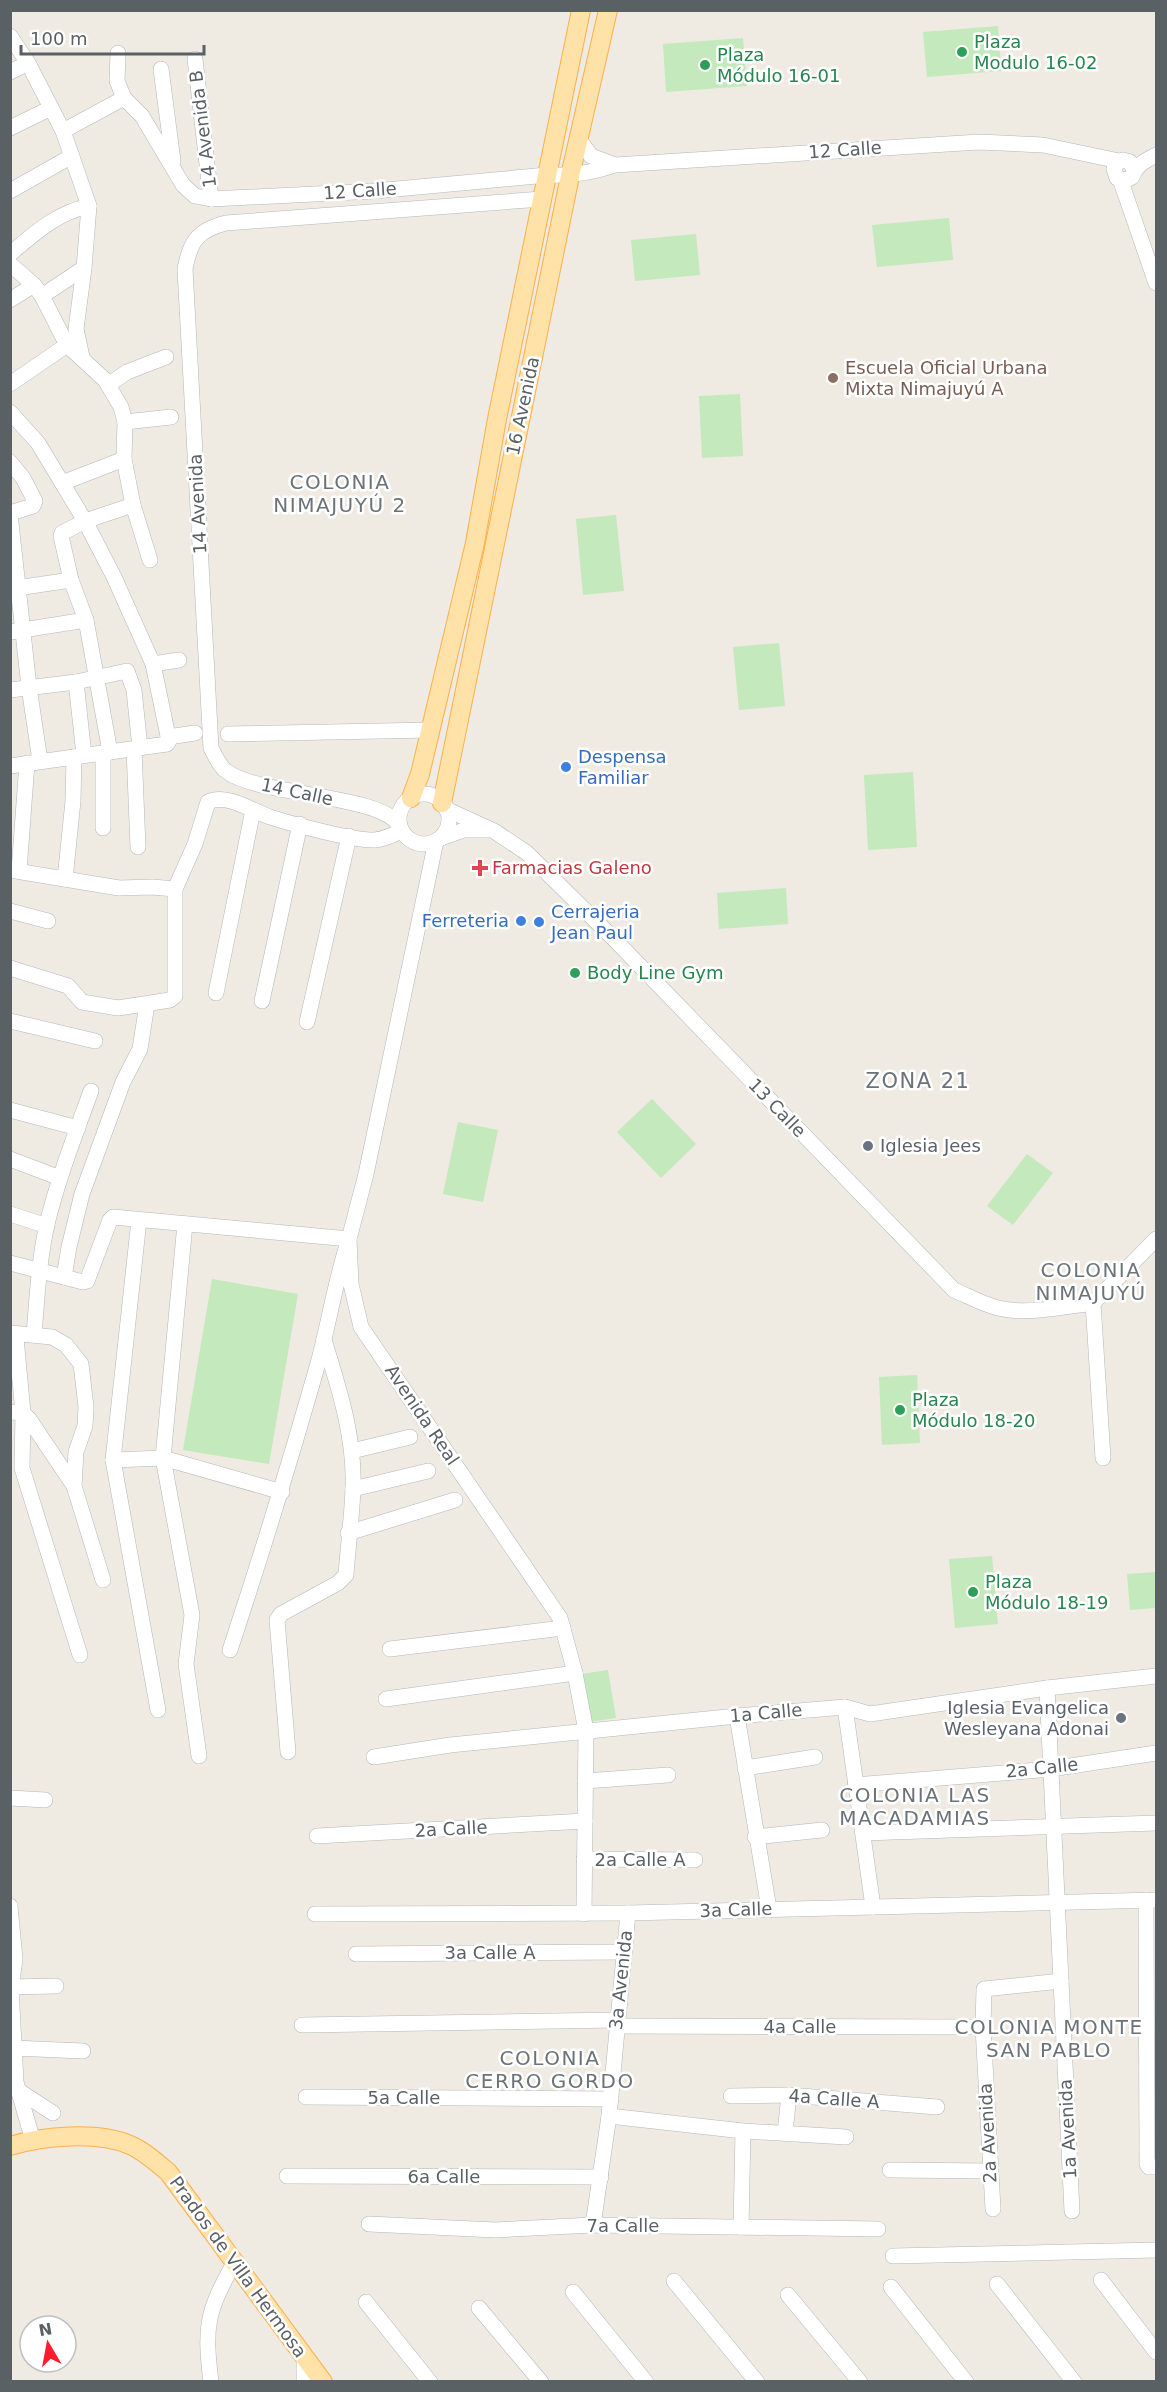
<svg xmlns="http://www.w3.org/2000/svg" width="1167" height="2392" viewBox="0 0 1167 2392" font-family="'DejaVu Sans',sans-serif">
	<rect width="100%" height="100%" fill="#efeae2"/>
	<g fill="#c3e9bc">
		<path d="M998 26 1001 71 927 77 923 32Z"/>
		<path d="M743 38 747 86 666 92 663 44Z"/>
		<path d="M949 218 953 260 877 267 872 225Z"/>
		<path d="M696 234 700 275 635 281 631 240Z"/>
		<path d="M740 394 743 456 702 458 699 396Z"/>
		<path d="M616 515 624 591 583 595 576 519Z"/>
		<path d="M779 643 785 706 739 710 733 647Z"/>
		<path d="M913 772 917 847 868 850 864 775Z"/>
		<path d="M786 888 788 924 719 929 717 893Z"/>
		<path d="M652 1099 696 1144 661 1178 617 1132Z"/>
		<path d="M458 1122 498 1130 483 1202 443 1194Z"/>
		<path d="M1027 1154 1053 1173 1013 1225 987 1206Z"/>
		<path d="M212 1279 298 1294 269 1464 183 1450Z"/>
		<path d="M917 1375 920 1443 882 1445 879 1377Z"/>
		<path d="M992 1556 998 1624 955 1628 949 1559Z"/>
		<path d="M1156 1572V1608L1130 1610 1127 1574Z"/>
		<path d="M608 1670 616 1718 589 1722 581 1674Z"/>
	</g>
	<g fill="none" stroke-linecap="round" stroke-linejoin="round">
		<g stroke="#b3b7bb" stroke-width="16">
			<g id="minor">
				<path d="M10 36 28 63 63 131 89 206 84 268 76 329 82 357"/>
				<path d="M118 53 117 81 124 98 142 116 183 185 195 196 211 199 375 191 547 175C571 176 592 173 615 165L979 142 1043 145 1119 161"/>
				<path d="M195 59 211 199"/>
				<path d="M161 69 173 161"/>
				<path d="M10 72 28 63"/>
				<path d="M10 128 51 108"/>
				<path d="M63 131 124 98"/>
				<path d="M578 138 591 156 615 165"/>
				<path d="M1134 170 1130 162 1123 160 1117 163 1114 169 1117 178 1126 180 1132 177C1137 164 1145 161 1156 155"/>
				<path d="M1120 179 1156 283"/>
				<path d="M10 191 72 156"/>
				<path d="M10 254C35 233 56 213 89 206"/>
				<path d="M10 264 34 285 42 296 67 345 105 380 121 407 125 422 124 459 133 505 150 560"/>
				<path d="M42 296 84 268"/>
				<path d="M10 300 34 285"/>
				<path d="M10 384 67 345"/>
				<path d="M108 385 127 372 166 357"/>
				<path d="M10 412 38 443 85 521 114 577 153 664 169 741 167 744 10 766"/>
				<path d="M125 422 171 417"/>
				<path d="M10 462 23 478 35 501 33 506 10 513"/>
				<path d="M62 483 124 459"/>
				<path d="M10 514 29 687 40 761"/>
				<path d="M10 589 71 580"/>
				<path d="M10 632 86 620"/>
				<path d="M153 664 179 660"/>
				<path d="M76 682 84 755"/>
				<path d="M10 690 76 682 127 671 134 690 140 748"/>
				<path d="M228 734 431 730"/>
				<path d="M168 737 195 733"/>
				<path d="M134 749 138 847"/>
				<path d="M110 752 86 620 71 580 61 536 62 533 85 521 133 505"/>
				<circle cx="424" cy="819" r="25"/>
				<path d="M446 809 494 831 527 853 613 938 954 1290C968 1296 982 1304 998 1308 1027 1315 1063 1307 1093 1303"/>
				<path d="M400 827C385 794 260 797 226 771 219 766 215 755 211 748L185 269C190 241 198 230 226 223L542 199"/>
				<path d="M103 828V753"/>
				<path d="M441 838 464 830H488"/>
				<path d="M436 841 366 1174 349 1239 351 1284 361 1327 560 1618 575 1673 586 1731 584 1914"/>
				<path d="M10 870 119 888 152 887 175 889"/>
				<path d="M19 871 27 763"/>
				<path d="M65 879 73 801 74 757"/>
				<path d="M10 911 48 921"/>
				<path d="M10 968 68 986 82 1002 118 1008 170 1000 175 996V889L195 844 208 802C227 793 252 811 270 817 292 824 354 841 375 840 385 839 393 835 401 831"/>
				<path d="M216 993 253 810"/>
				<path d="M262 1001 300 824"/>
				<path d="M10 1021 95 1041"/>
				<path d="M307 1022 349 836"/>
				<path d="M10 1110 78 1128"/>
				<path d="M10 1159 60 1178"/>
				<path d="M10 1214 47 1226"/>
				<path d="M139 1220 113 1460 158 1710"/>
				<path d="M185 1224 163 1458 192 1615 186 1664 199 1756"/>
				<path d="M10 1263 83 1282 87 1281 110 1220 113 1217 349 1239C335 1281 329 1324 317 1367 290 1462 261 1556 230 1650"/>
				<path d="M64 1277 69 1247 82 1194 123 1082 140 1049 147 1004"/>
				<path d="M1093 1303 1103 1458"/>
				<path d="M1093 1303 1156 1239"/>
				<path d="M10 1333 52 1337 66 1345 81 1364 86 1407 85 1426 76 1452 74 1486 103 1580"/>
				<path d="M34 1335C37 1298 39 1260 47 1224 58 1179 75 1135 91 1091"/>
				<path d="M16 1338 23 1413 22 1468 80 1655"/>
				<path d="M10 1412 23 1413 29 1419 74 1486"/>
				<path d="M352 1451 410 1437"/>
				<path d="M113 1460 163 1458 282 1492"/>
				<path d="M353 1489 428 1471"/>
				<path d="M348 1533 455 1500"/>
				<path d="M390 1649 563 1628"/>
				<path d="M1047 1688 1072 2211"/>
				<path d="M386 1699 575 1673"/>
				<path d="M845 1707 873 1907"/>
				<path d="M737 1716 769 1909"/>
				<path d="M288 1752 277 1620 281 1614 338 1583 346 1575C348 1546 352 1517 353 1488 355 1438 339 1388 324 1340"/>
				<path d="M374 1757 450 1745 737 1716 845 1707 870 1714 1047 1688 1156 1676"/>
				<path d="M745 1768 815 1757"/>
				<path d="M585 1781 668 1775"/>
				<path d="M855 1785 1051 1769 1156 1753"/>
				<path d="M10 1798 45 1800"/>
				<path d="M863 1833 1156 1823"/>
				<path d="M317 1836 585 1821"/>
				<path d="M755 1837 822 1830"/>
				<path d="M584 1859 695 1860"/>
				<path d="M1146 1900 1147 2164 1149 2167H1156"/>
				<path d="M10 1906 15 1959 11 1988 16 2082 33 2141"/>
				<path d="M315 1914 628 1913 1156 1900"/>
				<path d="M356 1954 624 1952"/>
				<path d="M10 1987 56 1986"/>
				<path d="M302 2025 617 2020"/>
				<path d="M617 2026 983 2027"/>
				<path d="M13 2048 83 2051"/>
				<path d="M19 2091 53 2113"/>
				<path d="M731 2096 789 2095 937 2107"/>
				<path d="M306 2097 611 2099"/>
				<path d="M609 2116 743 2131 846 2137"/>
				<path d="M785 2133 789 2095"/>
				<path d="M890 2170 990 2171"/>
				<path d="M287 2176 601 2177"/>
				<path d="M993 2209 983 2027 984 1989 1061 1981"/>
				<path d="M369 2224 495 2230 593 2225 878 2229"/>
				<path d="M593 2225 609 2116 628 1913"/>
				<path d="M741 2227 743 2131"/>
				<path d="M893 2256 1156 2250"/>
				<path d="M1101 2280 1156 2352"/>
				<path d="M674 2281 757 2382"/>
				<path d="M997 2284 1074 2382"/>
				<path d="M891 2287 966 2382"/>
				<path d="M573 2292 646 2382"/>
				<path d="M788 2295 860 2382"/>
				<path d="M366 2302 430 2382"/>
				<path d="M479 2308 541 2382"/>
				<path d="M211 2382C204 2325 207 2312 234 2263"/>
				<path d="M304 2382V2357"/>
			</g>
		</g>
		<g stroke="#ffaf4b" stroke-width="20">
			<g id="major">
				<path d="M411 798 420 774 475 543 497 419 581 10"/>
				<path d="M442 803 570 176 608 10"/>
				<path d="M10 2146C43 2136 97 2131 130 2145 144 2151 156 2162 168 2172L323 2382"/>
			</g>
		</g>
		<use href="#minor" stroke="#fff" stroke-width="15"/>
		<use href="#major" stroke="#ffe2a7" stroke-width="18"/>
	</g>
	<g fill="#2e9e5b" stroke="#fff" stroke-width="2">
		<circle cx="962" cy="52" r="6"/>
		<circle cx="705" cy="65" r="6"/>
		<circle cx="575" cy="973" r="6"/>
		<circle cx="900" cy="1410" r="6"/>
		<circle cx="973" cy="1592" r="6"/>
	</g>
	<circle fill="#8d6e63" stroke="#fff" stroke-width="2" cx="833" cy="378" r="6"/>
	<g fill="#3f7fe0" stroke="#fff" stroke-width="2">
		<circle cx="566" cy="767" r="6"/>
		<circle cx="521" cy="921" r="6"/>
		<circle cx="539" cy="922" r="6"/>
	</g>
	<path fill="#e0444e" stroke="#fff" stroke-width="2" d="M477 859h6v6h6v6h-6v6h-6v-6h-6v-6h6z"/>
	<g fill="#6b7280" stroke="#fff" stroke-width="2">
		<circle cx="868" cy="1146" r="6"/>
		<circle cx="1121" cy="1718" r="6"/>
	</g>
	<g text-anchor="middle" stroke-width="5" stroke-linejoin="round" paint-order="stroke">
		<g font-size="18" fill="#27864d" stroke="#fff" text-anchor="start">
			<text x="974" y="48">Plaza<tspan x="974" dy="21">Modulo 16-02</tspan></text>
			<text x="717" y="61">Plaza<tspan x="717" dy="21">Módulo 16-01</tspan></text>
			<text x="587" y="979">Body Line Gym</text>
			<text x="912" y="1406">Plaza<tspan x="912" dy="21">Módulo 18-20</tspan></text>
			<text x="985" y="1588">Plaza<tspan x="985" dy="21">Módulo 18-19</tspan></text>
		</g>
		<g font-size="18" fill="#5a6165" stroke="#fff">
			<text transform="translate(203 129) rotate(-97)" y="6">14 Avenida B</text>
			<text transform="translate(845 150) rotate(-4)" y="6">12 Calle</text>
			<text transform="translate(360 191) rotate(-4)" y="6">12 Calle</text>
			<text transform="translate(523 406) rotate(-78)" y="6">16 Avenida</text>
			<text transform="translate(198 504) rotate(-93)" y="6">14 Avenida</text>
			<text transform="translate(297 792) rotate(12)" y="6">14 Calle</text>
			<text transform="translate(777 1108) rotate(46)" y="6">13 Calle</text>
			<text transform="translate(422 1415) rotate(56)" y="6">Avenida Real</text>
			<text transform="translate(766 1713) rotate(-5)" y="6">1a Calle</text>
			<text transform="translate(1042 1768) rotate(-6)" y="6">2a Calle</text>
			<text transform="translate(451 1829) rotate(-3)" y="6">2a Calle</text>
			<text x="640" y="1866">2a Calle A</text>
			<text transform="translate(736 1910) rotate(-2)" y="6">3a Calle</text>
			<text x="490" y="1959">3a Calle A</text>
			<text transform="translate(621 1980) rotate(-84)" y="6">3a Avenida</text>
			<text x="800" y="2033">4a Calle</text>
			<text x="404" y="2104">5a Calle</text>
			<text transform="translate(834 2099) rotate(4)" y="6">4a Calle A</text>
			<text transform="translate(1068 2129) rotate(-93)" y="6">1a Avenida</text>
			<text transform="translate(988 2133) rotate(-93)" y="6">2a Avenida</text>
			<text x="444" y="2183">6a Calle</text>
			<text x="623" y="2232">7a Calle</text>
			<text transform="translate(238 2267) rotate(54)" y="6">Prados de Villa Hermosa</text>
		</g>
		<g font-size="18" fill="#785e54" stroke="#fff" text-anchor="start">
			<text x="845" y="374">Escuela Oficial Urbana<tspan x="845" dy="21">Mixta Nimajuyú A</tspan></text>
		</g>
		<g font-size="18" fill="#366cbe" stroke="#fff" text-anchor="start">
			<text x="578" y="763">Despensa<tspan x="578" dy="21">Familiar</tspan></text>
			<text x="551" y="918">Cerrajeria<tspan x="551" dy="21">Jean Paul</tspan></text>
			<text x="509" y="927" text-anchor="end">Ferreteria</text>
		</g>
		<g font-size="18" fill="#be3a42" stroke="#fff" text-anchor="start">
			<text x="492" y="874">Farmacias Galeno</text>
		</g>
		<g font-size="18" fill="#5b616d" stroke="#fff" text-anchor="start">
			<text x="880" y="1152">Iglesia Jees</text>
			<text x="1109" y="1714" text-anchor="end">Iglesia Evangelica<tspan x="1109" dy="21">Wesleyana Adonai</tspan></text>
		</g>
		<g font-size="20" letter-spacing="1.5" fill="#6b7377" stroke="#fff">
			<text x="340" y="489">COLONIA<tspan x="340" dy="23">NIMAJUYÚ 2</tspan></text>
			<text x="1091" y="1277">COLONIA<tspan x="1091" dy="23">NIMAJUYÚ</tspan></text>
			<text x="915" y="1802">COLONIA LAS<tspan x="915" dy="23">MACADAMIAS</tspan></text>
			<text x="1049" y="2034">COLONIA MONTE<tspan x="1049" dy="23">SAN PABLO</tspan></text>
			<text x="550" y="2065">COLONIA<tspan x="550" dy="23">CERRO GORDO</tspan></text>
		</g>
		<g font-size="21" letter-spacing="1.5" fill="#6b7377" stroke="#fff">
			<text x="918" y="1088">ZONA 21</text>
		</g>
	</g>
	<rect width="1167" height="2392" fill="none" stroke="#5a6165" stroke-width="24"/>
	<g transform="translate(48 2344) rotate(350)"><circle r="28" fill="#ffffff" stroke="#bdc0c1" stroke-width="1.5"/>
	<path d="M0-4.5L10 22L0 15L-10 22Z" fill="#fa1d30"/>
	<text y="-9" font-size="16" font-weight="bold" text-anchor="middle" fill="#5a6165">N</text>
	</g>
	<path d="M21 45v9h183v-9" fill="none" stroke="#5a6165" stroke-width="3"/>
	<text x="30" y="45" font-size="18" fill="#5a6165" stroke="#ffffff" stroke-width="4.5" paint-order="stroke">100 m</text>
</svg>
